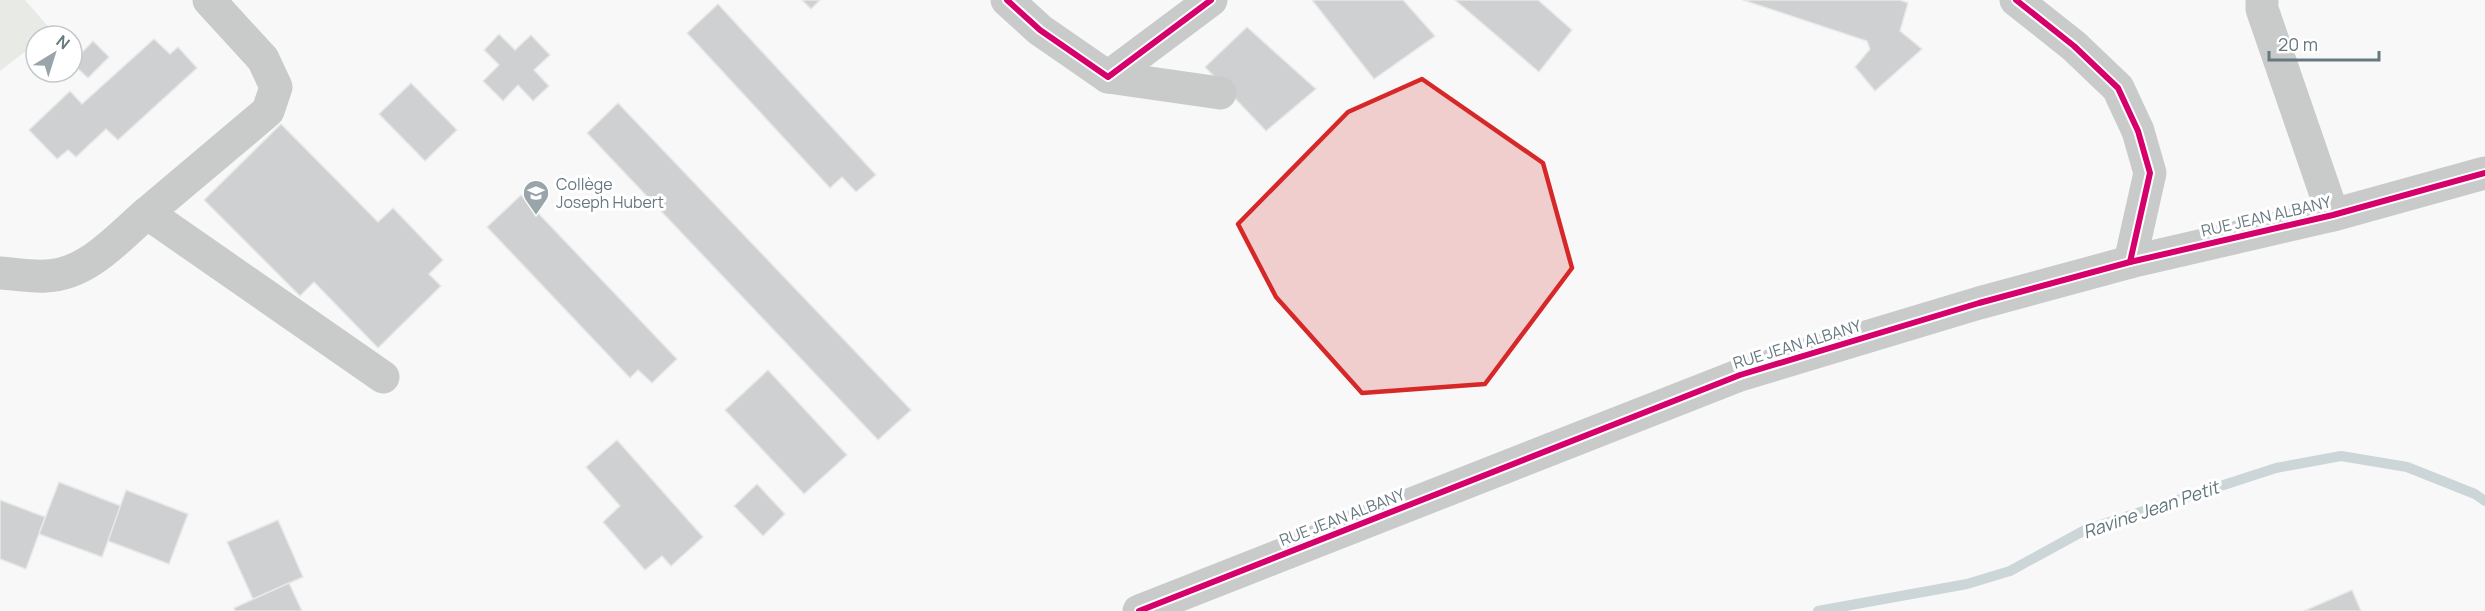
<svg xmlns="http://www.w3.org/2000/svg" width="2485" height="611" viewBox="0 0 2485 611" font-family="Manrope,sans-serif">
	<rect width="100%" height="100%" fill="#f8f8f8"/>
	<path fill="#e8eae5" d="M0 0H25L52 31 45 36H36V43L0 71Z"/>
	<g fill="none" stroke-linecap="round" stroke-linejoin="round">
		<path stroke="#ccd5d7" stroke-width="10" d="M1818 611 1967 584 2010 571 2085 530 2276 468 2341 456 2407 467 2475 494 2485 501"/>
	</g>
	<g fill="#cfd0d1" stroke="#e8e8e8" stroke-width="1.5">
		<path d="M802 0H820L811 9Z"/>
		<path d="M1312 0H1403L1435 36 1374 79Z"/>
		<path d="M1455 0H1538L1572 30 1539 72Z"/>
		<path d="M1743 0H1900L1908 3 1900 31 1922 49 1875 91 1855 67 1870 49 1867 41Z"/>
		<path d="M718 4 876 175 856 192 842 177 830 188 687 33Z"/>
		<path d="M1247 27 1316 89 1266 131 1205 67Z"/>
		<path d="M499 34 515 50 531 35 550 55 534 70 549 86 533 101 518 85 503 101 483 81 499 65 484 50Z"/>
		<path d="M154 39 170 54 178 47 197 68 118 140 106 129 76 157 68 150 57 159 29 130 70 91 82 104Z"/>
		<path d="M93 41 109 57 88 78 72 63Z"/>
		<path d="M411 83 457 130 425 161 379 114Z"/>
		<path d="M618 103 911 410 878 440 587 133Z"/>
		<path d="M281 124 378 222 393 208 443 260 429 274 441 286 378 348 314 282 300 296 204 200Z"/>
		<path d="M521 195 677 359 652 383 638 370 630 378 487 227Z"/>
		<path d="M768 370 847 455 804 494 725 410Z"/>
		<path d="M617 440 703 537 671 566 662 556 645 570 603 522 620 506 586 467Z"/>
		<path d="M59 482 121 506 102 557 39 534Z"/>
		<path d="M757 484 785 514 763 536 734 506Z"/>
		<path d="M126 490 188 514 169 564 108 541Z"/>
		<path d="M0 500 45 517 26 569 0 559Z"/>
		<path d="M278 520 303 577 253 599 227 542Z"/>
		<path d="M289 583 302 611H235L234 608Z"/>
		<path d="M2352 590 2361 611H2304Z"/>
	</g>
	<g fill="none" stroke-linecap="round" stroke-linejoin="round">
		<g stroke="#c9cbcb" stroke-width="33">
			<path d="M1007 0 1040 30 1108 77 1211 0"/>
			<path d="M2016 0 2074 46 2118 88 2138 131 2150 173 2130 262"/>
			<path d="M2262 0V9L2333 215"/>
			<path d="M1108 77 1220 93"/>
			<path d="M147 213 268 111 276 87 263 59 209 0"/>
			<path d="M0 273C15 274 31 277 46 276 87 275 118 238 147 213L383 377"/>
			<path d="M1139 611 1740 375 1979 303 2130 262 2333 215 2485 173"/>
		</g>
		<g stroke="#fff" stroke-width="10">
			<g id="cycleway">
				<path d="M1007 0 1040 30 1108 77 1211 0"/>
				<path d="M2016 0 2074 46 2118 88 2138 131 2150 173 2130 262"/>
				<path d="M1139 611 1740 375 1979 303 2130 262 2333 215 2485 173"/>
			</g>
		</g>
		<use href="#cycleway" stroke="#d6006c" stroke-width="6"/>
	</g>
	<path fill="#d62828" fill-opacity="0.2" stroke="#d62828" stroke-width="4.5" stroke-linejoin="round" d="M1422 79 1543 163 1572 268 1485 384 1362 393 1276 297 1238 224 1348 112Z"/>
	<defs>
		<g id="school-pin" transform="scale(1.35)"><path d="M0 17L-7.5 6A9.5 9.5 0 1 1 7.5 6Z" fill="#99a5aa" stroke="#fff"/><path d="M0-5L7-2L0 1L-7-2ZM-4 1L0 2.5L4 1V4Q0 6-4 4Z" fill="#fff"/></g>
	</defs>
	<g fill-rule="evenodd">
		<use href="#school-pin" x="536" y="193"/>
	</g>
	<g text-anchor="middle" stroke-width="6" stroke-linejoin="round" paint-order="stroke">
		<g font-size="16" fill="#667880" stroke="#fff" text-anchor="start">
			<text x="556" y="190">Collège<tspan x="556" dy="18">Joseph Hubert</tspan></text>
		</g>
		<g font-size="16" fill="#667880" stroke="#fff">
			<text transform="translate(2266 216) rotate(-13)" y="6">RUE JEAN ALBANY</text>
			<text transform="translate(1797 344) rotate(-17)" y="6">RUE JEAN ALBANY</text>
			<text transform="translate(1342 517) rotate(-21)" y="6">RUE JEAN ALBANY</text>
		</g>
		<g font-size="18" font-style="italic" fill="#60767a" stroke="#fff">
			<text transform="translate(2151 510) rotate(-19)" y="6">Ravine Jean Petit</text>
		</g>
	</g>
	<g transform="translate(54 54) rotate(38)"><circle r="28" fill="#ffffff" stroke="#c2c9cc" stroke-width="1.5"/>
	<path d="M0-4.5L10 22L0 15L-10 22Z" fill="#99a5aa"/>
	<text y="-9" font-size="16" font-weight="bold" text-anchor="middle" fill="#667880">N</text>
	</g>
	<path d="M2269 51v9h110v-9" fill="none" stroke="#667880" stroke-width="3"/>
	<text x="2278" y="51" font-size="18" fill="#667880" stroke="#ffffff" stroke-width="4.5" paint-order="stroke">20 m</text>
</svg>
